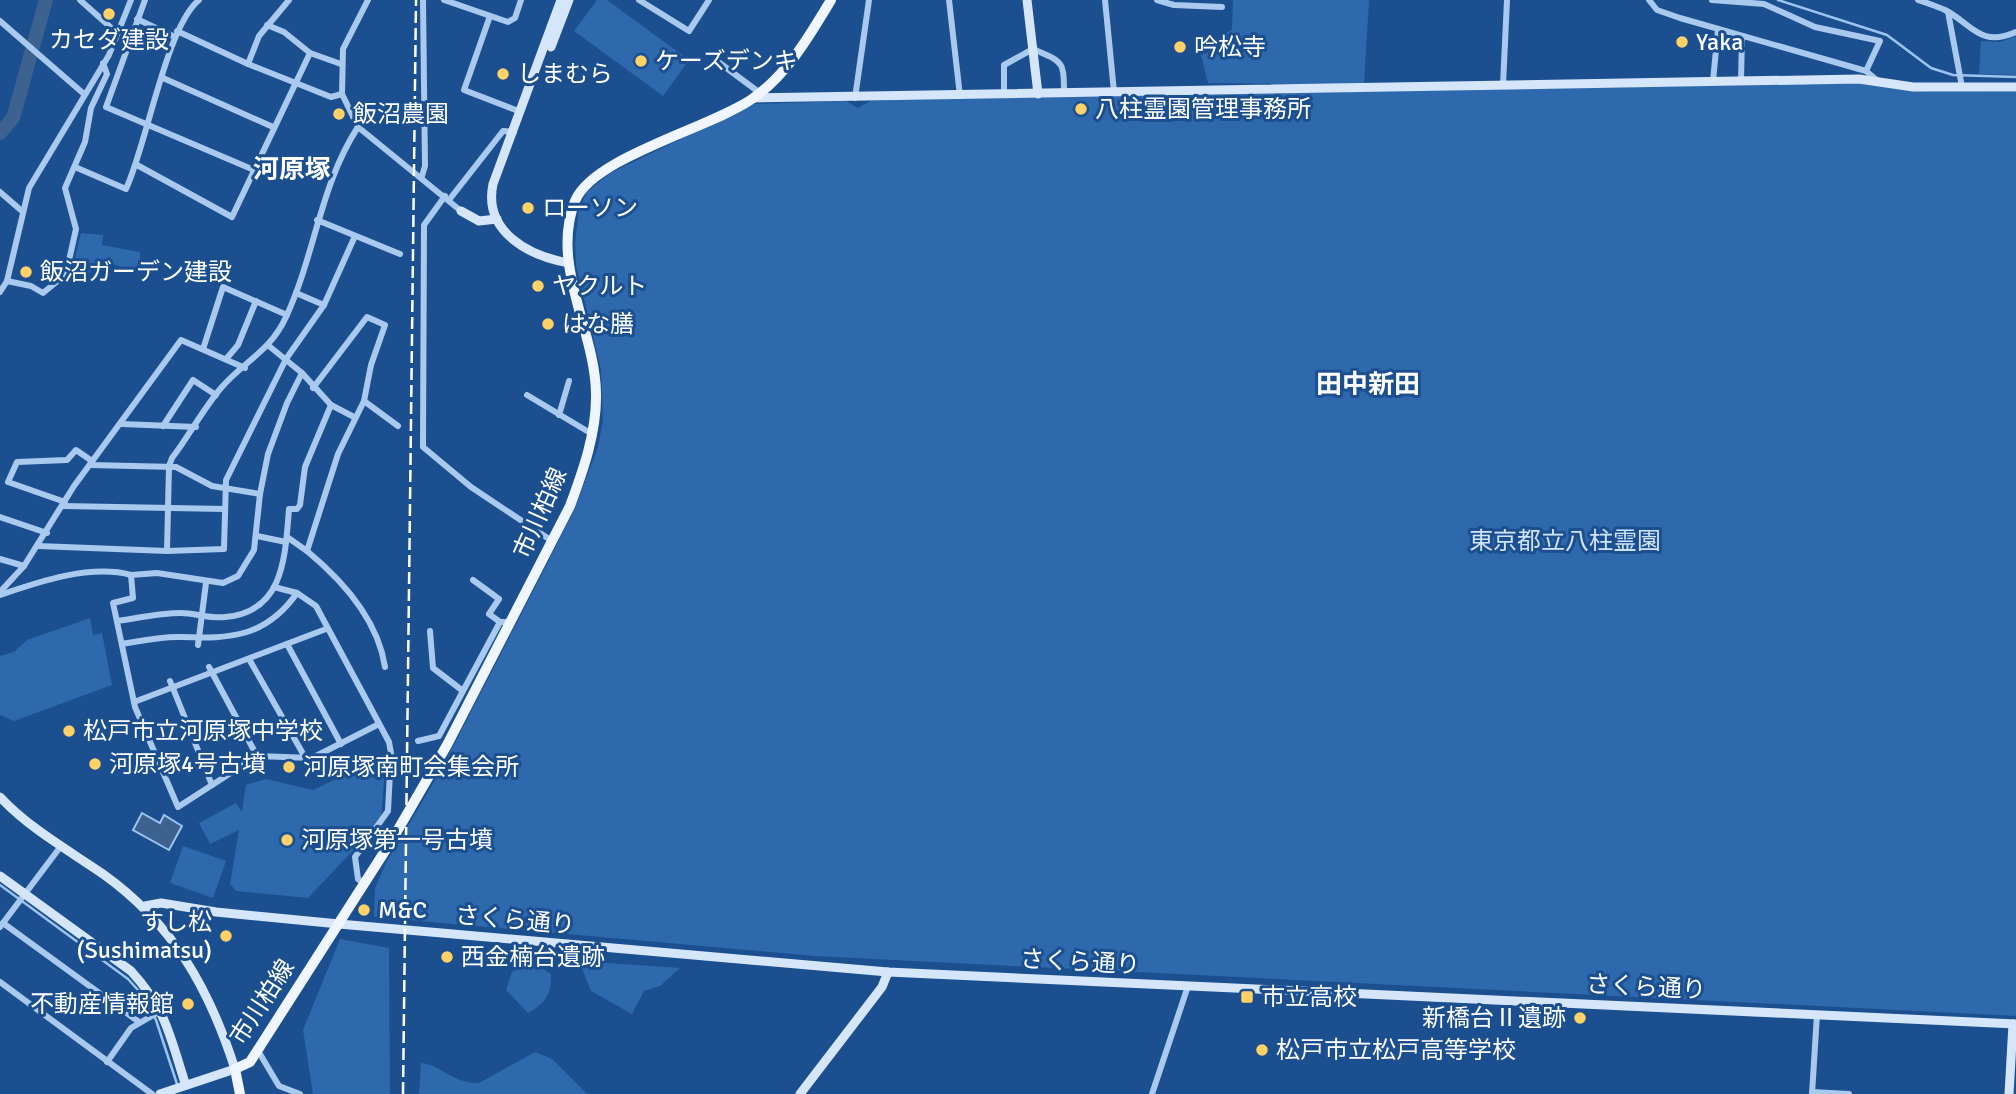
<svg xmlns="http://www.w3.org/2000/svg" width="2016" height="1094" viewBox="0 0 2016 1094" font-family="Signika,'Noto Sans JP',sans-serif">
	<rect width="100%" height="100%" fill="#1b4f8f"/>
	<g fill="#2e69ad">
		<path d="M597 0H607L689 60 663 96 574 31Z"/>
		<path d="M1233 0H1369L1364 85 1208 83 1201 55 1219 48 1225 33 1232 30Z"/>
		<path d="M2016 36V75L1979 74 1981 41 2000 42Z"/>
		<path d="M1858 83 1907 91 2016 92V1016L815 956 374 917 375 888 386 863 441 770 543 572 575 508 598 447 603 420 601 370 576 265 575 243 579 208 587 192 610 173 754 104 846 101 858 108 870 101 895 100Z"/>
		<path d="M81 233 103 235 102 245 140 252V271L102 262 89 273 72 270Z"/>
		<path d="M90 618 93 635 102 633 112 685 14 721 0 715V656L14 652 27 640Z"/>
		<path d="M386 755 381 821 308 898 236 891 230 884 239 830 210 844 199 823 236 803 242 812 246 785 266 779 313 790Z"/>
		<path d="M183 846 226 861 213 898 170 883Z"/>
		<path d="M340 939 389 948 390 1094H313L303 1030Z"/>
		<path d="M579 961 680 968 660 986 644 991 632 1014 591 991Z"/>
		<path d="M526 965 540 967 551 974C552 994 545 1004 528 1013L506 990 512 972Z"/>
		<path d="M535 1052 552 1059 587 1094H419L421 1063C440 1064 453 1084 479 1083Z"/>
	</g>
	<path fill="#3c6290" stroke="#9cc4f0" stroke-width="2" d="M142 813 160 823 164 815 182 826 169 850 133 830Z"/>
	<g fill="none" stroke-linecap="round" stroke-linejoin="round">
		<g stroke="#9cc4f0" stroke-width="2.5">
			<path d="M1778 0 1887 35 1931 68 1953 75 2016 77"/>
			<path d="M0 885 128 979 146 999 156 1020 177 1084"/>
		</g>
		<path stroke="#3c6290" stroke-width="14" d="M0 133 13 118 46 0"/>
		<g stroke="#a9c9ee" stroke-width="6">
			<path d="M80 0 117 33"/>
			<path d="M145 0 106 107 254 170"/>
			<path d="M368 0 343 49 342 94 358 127 461 211"/>
			<path d="M444 0 508 22 515 18 521 0"/>
			<path d="M639 0 689 31 709 0"/>
			<path d="M949 0 960 96"/>
			<path d="M1105 0 1114 92"/>
			<path d="M1157 0 1174 5 1222 7"/>
			<path d="M1649 0 1657 10 1680 18 1866 71"/>
			<path d="M1712 0 1764 4 1815 27 1880 41 1866 71 1878 81"/>
			<path d="M1918 0C1927 3 1936 6 1945 10 1972 24 1980 48 2016 32"/>
			<path d="M1948 12 1962 87"/>
			<path d="M490 16 464 90 521 112"/>
			<path d="M137 19 175 37"/>
			<path d="M0 21 84 94"/>
			<path d="M267 25 284 32 310 53 341 64"/>
			<path d="M177 31 248 64 259 36 289 0"/>
			<path d="M717 61 760 93"/>
			<path d="M248 64 331 97 342 94"/>
			<path d="M163 78 273 127"/>
			<path d="M1713 81 1718 29"/>
			<path d="M1741 81 1742 36"/>
			<path d="M1503 85 1507 0"/>
			<path d="M1004 95V65L1033 49C1063 62 1064 60 1064 94"/>
			<path d="M855 98 869 0"/>
			<path d="M137 165 232 217 310 53"/>
			<path d="M75 167 126 189C147 144 166 27 199 0"/>
			<path d="M422 176 425 166 423 0"/>
			<path d="M0 192 23 212"/>
			<path d="M445 196 424 225 423 447 471 487 552 541"/>
			<path d="M449 200 503 131 514 132"/>
			<path d="M317 220 400 254"/>
			<path d="M7 281 31 286 43 293 66 274 76 229 65 188 85 142 91 108 107 74 103 63"/>
			<path d="M0 292 7 281 29 188 109 55 131 0"/>
			<path d="M296 293 324 305"/>
			<path d="M203 349 223 287 287 315"/>
			<path d="M227 358 238 345 256 301"/>
			<path d="M313 388 367 317 385 325 371 365 364 401"/>
			<path d="M527 395 592 434"/>
			<path d="M331 405 354 417"/>
			<path d="M559 415 569 381"/>
			<path d="M122 424 196 427"/>
			<path d="M163 426 193 380 216 395"/>
			<path d="M90 465 176 467 212 486 260 494"/>
			<path d="M65 502 8 482 17 462 67 460 76 450 92 461"/>
			<path d="M63 506 225 509"/>
			<path d="M0 517 47 533"/>
			<path d="M257 536 286 542"/>
			<path d="M287 537 307 551 338 454 364 401 398 426"/>
			<path d="M38 546 167 551 224 549 226 480 286 359 324 305 355 236"/>
			<path d="M167 551 169 466 172 458C189 436 203 409 221 388 244 361 270 352 286 317 315 255 320 185 358 127"/>
			<path d="M307 551C342 580 378 620 385 667"/>
			<path d="M0 559 24 566"/>
			<path d="M131 575 157 573 223 583 238 576 254 550 260 494 268 454 287 403 302 373 269 346"/>
			<path d="M473 580 499 599 489 614 500 622H511"/>
			<path d="M274 587 297 593 316 606 389 742 391 753 388 811 355 857 358 879 365 884"/>
			<path d="M0 592 24 566 74 486 181 340 245 368"/>
			<path d="M0 595C38 582 90 564 131 575L133 598 113 603 135 707 178 807 257 756 312 758 379 724"/>
			<path d="M117 621C138 618 160 613 181 613 195 613 211 619 225 617 285 612 285 555 289 509H297L300 505 305 467 331 405 302 373"/>
			<path d="M122 644C141 641 162 636 181 637 231 639 266 637 297 593"/>
			<path d="M287 644 341 744"/>
			<path d="M198 645 206 583"/>
			<path d="M249 659 306 759"/>
			<path d="M209 667 257 756"/>
			<path d="M170 681 212 785"/>
			<path d="M463 691 500 622"/>
			<path d="M134 702 326 629"/>
			<path d="M418 741 439 736 463 691 433 668 430 631"/>
			<path d="M3 923 139 1022"/>
			<path d="M0 927 61 846"/>
			<path d="M0 982 152 1094"/>
			<path d="M257 1049 279 1086 300 1094"/>
			<path d="M107 1062 131 1028 162 1010"/>
			<path d="M1812 1092 1849 1094"/>
			<path d="M1152 1094 1188 986"/>
			<path d="M1812 1094 1817 1014"/>
		</g>
		<g stroke="#d6e6fa" stroke-width="9">
			<path d="M561 0 493 184C483 232 529 256 569 263"/>
			<path d="M1027 0 1038 94"/>
			<path d="M551 47 569 0"/>
			<path d="M753 98 1859 79 1913 87H2016"/>
			<path d="M461 211 479 221 497 219"/>
			<path d="M0 797C29 828 68 850 103 874 173 924 209 988 235 1069L160 1094"/>
			<path d="M0 876 131 971C166 1009 170 1036 185 1083"/>
			<path d="M145 906 161 903 216 912 339 924 888 972 2016 1024"/>
			<path d="M800 1094 882 987 888 972"/>
			<path d="M2009 1094 2013 1024"/>
		</g>
		<path stroke="#f0f6ff" stroke-width="10" d="M240 1094 235 1069 250 1062 392 840 447 745 570 506C583 471 597 432 596 393 595 330 550 265 575 201 593 157 710 128 752 99 787 75 810 35 831 0"/>
		<path stroke="#fff" stroke-width="2.5" stroke-dasharray="12 5" stroke-linecap="butt" d="M403 1094 416 0"/>
	</g>
	<g fill="#ffd166" stroke="#1b4f8f" stroke-width="2.5">
		<circle cx="109" cy="14" r="7"/>
		<circle cx="1682" cy="42" r="7"/>
		<circle cx="1180" cy="47" r="7"/>
		<circle cx="641" cy="61" r="7"/>
		<circle cx="503" cy="74" r="7"/>
		<circle cx="1081" cy="109" r="7"/>
		<circle cx="339" cy="114" r="7"/>
		<circle cx="528" cy="208" r="7"/>
		<circle cx="26" cy="272" r="7"/>
		<circle cx="538" cy="286" r="7"/>
		<circle cx="548" cy="324" r="7"/>
		<circle cx="69" cy="731" r="7"/>
		<circle cx="95" cy="764" r="7"/>
		<circle cx="289" cy="767" r="7"/>
		<circle cx="287" cy="840" r="7"/>
		<circle cx="364" cy="910" r="7"/>
		<circle cx="226" cy="936" r="7"/>
		<circle cx="447" cy="957" r="7"/>
		<rect x="1240" y="990" width="14" height="14" rx="3.5"/>
		<circle cx="188" cy="1004" r="7"/>
		<circle cx="1580" cy="1018" r="7"/>
		<circle cx="1262" cy="1050" r="7"/>
	</g>
	<g text-anchor="middle" stroke-width="6" stroke-linejoin="round" paint-order="stroke">
		<g font-size="24" fill="#fff" stroke="#1b4f8f" text-anchor="start">
			<text x="109" y="48" text-anchor="middle">カセダ建設</text>
			<text x="1696" y="50">Yaka</text>
			<text x="1194" y="55">吟松寺</text>
			<text x="655" y="69">ケーズデンキ</text>
			<text x="517" y="82">しまむら</text>
			<text x="1095" y="117">八柱霊園管理事務所</text>
			<text x="353" y="122">飯沼農園</text>
			<text x="542" y="216">ローソン</text>
			<text x="40" y="280">飯沼ガーデン建設</text>
			<text x="552" y="294">ヤクルト</text>
			<text x="562" y="332">はな膳</text>
			<text x="83" y="739">松戸市立河原塚中学校</text>
			<text x="109" y="772">河原塚4号古墳</text>
			<text x="303" y="775">河原塚南町会集会所</text>
			<text x="301" y="848">河原塚第一号古墳</text>
			<text x="378" y="918">M&amp;C</text>
			<text x="212" y="930" text-anchor="end">すし松<tspan x="212" dy="28">(Sushimatsu)</tspan></text>
			<text x="461" y="965">西金楠台遺跡</text>
			<text x="1261" y="1005">市立高校</text>
			<text x="174" y="1012" text-anchor="end">不動産情報館</text>
			<text x="1566" y="1026" text-anchor="end">新橋台Ⅱ遺跡</text>
			<text x="1276" y="1058">松戸市立松戸高等学校</text>
		</g>
		<g font-size="24" fill="#fff" stroke="#1b4f8f">
			<text transform="translate(540 513) rotate(-66)" y="8">市川柏線</text>
			<text transform="translate(515 920) rotate(5)" y="8">さくら通り</text>
			<text transform="translate(1080 962) rotate(3)" y="8">さくら通り</text>
			<text transform="translate(1646 987) rotate(3)" y="8">さくら通り</text>
			<text transform="translate(262 1002) rotate(-57)" y="8">市川柏線</text>
		</g>
		<g font-size="24" fill="#cfe3fa" stroke="#1b4f8f">
			<text x="1565" y="549">東京都立八柱霊園</text>
		</g>
		<g font-size="26" font-weight="bold" fill="#fff" stroke="#1b4f8f">
			<text x="292" y="178">河原塚</text>
			<text x="1368" y="393">田中新田</text>
		</g>
	</g>
</svg>
